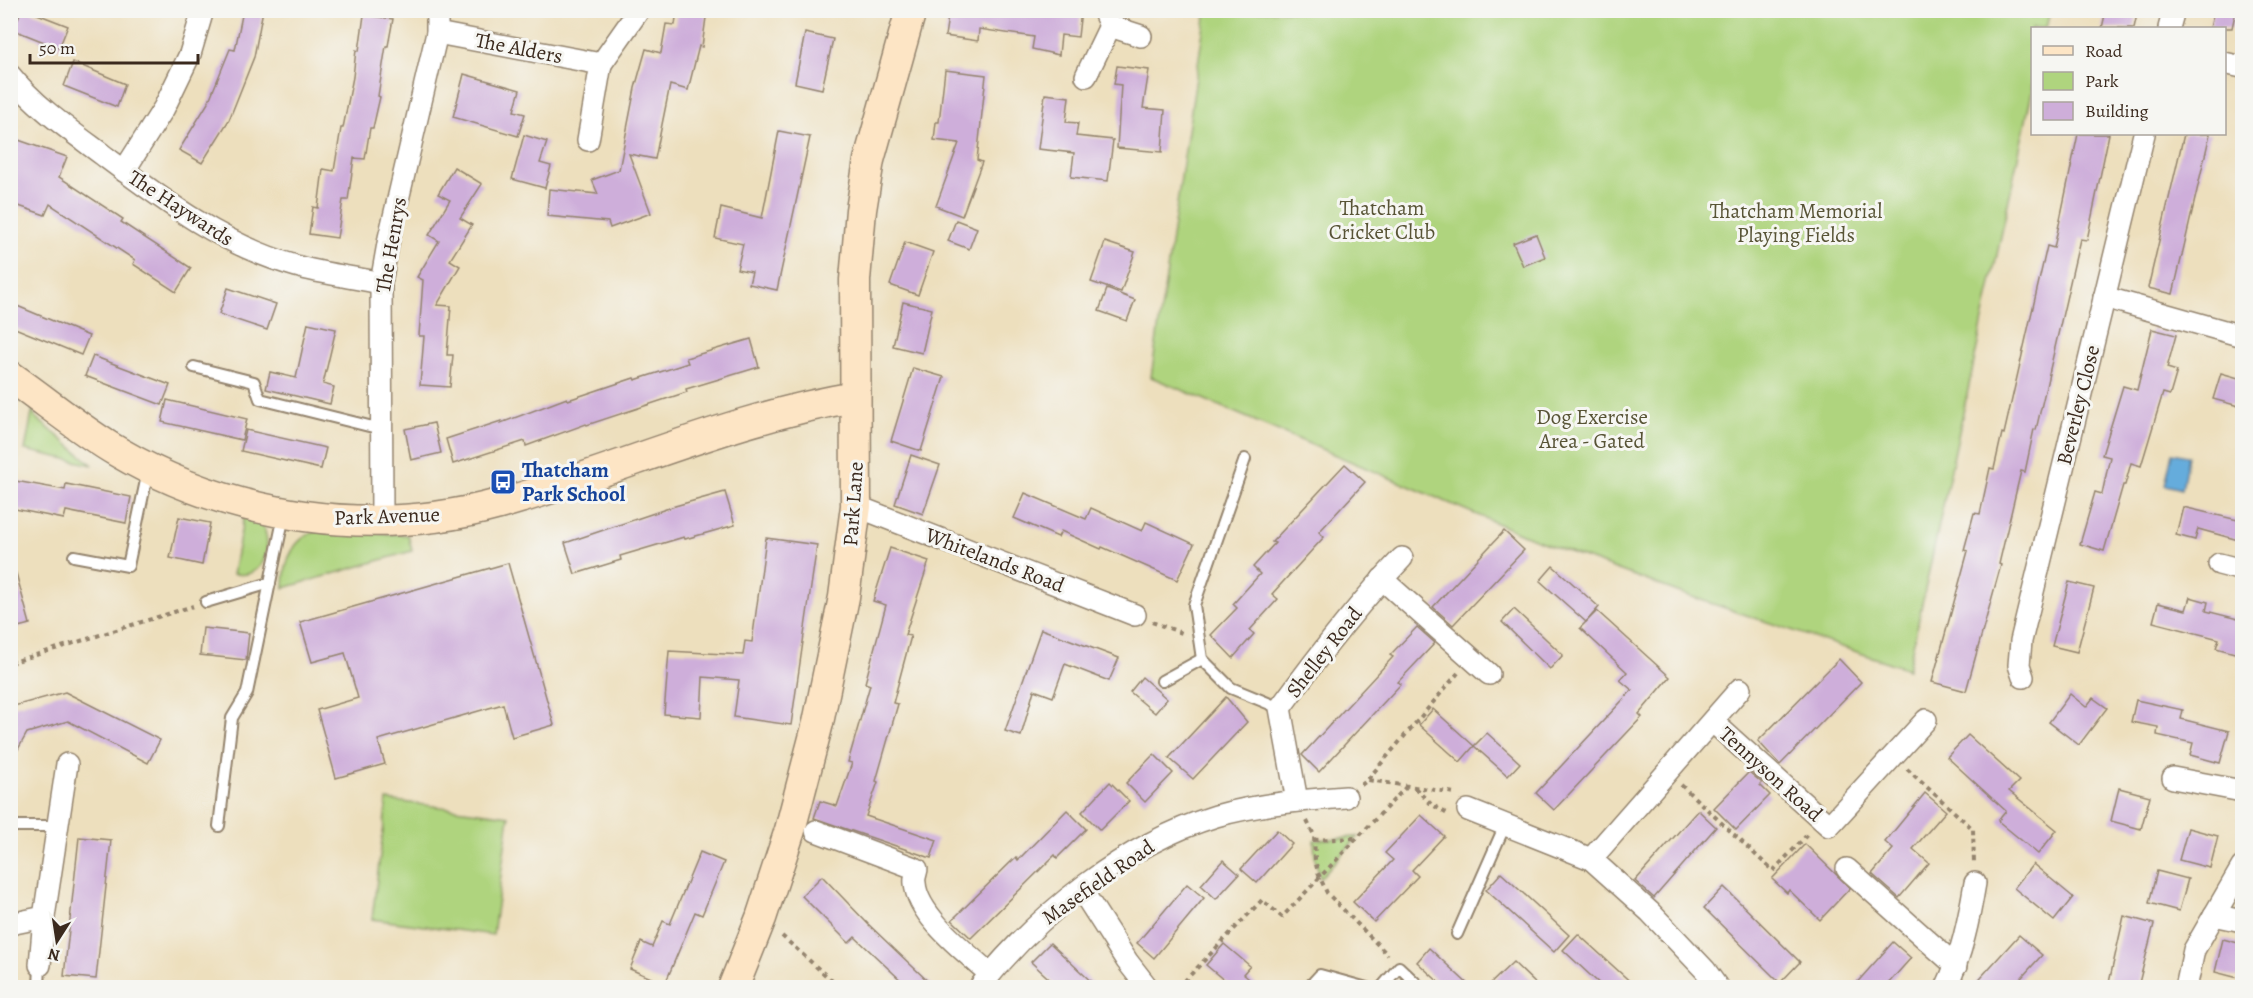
<svg xmlns="http://www.w3.org/2000/svg" width="2253" height="998" viewBox="0 0 2253 998" font-family="Alegreya,serif">
	<rect width="100%" height="100%" fill="#f6f6f2"/>
	<filter id="ink" filterUnits="userSpaceOnUse"><feTurbulence type="fractalNoise" baseFrequency=".0167" numOctaves="2"/><feDisplacementMap in="SourceGraphic" scale="12" xChannelSelector="R" yChannelSelector="G"/><feConvolveMatrix kernelMatrix="1 2 1 2 8 2 1 2 1" color-interpolation-filters="sRGB"/></filter>
	<filter id="wash" filterUnits="userSpaceOnUse"><feTurbulence type="fractalNoise" baseFrequency=".008" numOctaves="4" result="noise"/><feDisplacementMap in="SourceGraphic" scale="24" xChannelSelector="R" yChannelSelector="G"/><feGaussianBlur stdDeviation="1.35" result="paint"/><feColorMatrix in="noise" values="0 0 0 0 0 0 0 0 0 0 0 0 0 0 0 0 0 1.4 0 .05"/><feComposite in="paint" operator="in"/></filter>
	<g filter="url(#wash)">
		<rect width="100%" height="100%" fill="#eddfbd"/>
		<g fill="#afd47e" stroke="#757f4e" stroke-width="1.5">
			<path d="M11 11 21 12 11 45Z"/>
			<path d="M1206 11H2050L2046 28H2032V92L1908 669 1686 595 1534 539 1151 377Z"/>
			<path d="M33 408 35 417 93 465 25 450Z"/>
			<path d="M244 515 258 518C271 533 272 567 247 574 243 575 237 574 233 574Z"/>
			<path d="M325 530 408 535 412 551 284 588C284 559 294 533 325 530Z"/>
			<path d="M387 800 509 816 493 935 372 919Z"/>
			<path d="M1358 837 1320 878 1315 859 1314 840Z"/>
		</g>
		<path fill="#65acdc" stroke="#506b7d" stroke-width="1.5" d="M2172 453 2188 456 2182 489 2165 485Z"/>
		<g id="blocks">
			<g fill="#ceaeda">
				<path d="M21 10H27L68 26 59 48 14 30Z"/>
				<path d="M243 10H263L254 57 229 120 202 163 179 150 208 103 230 49 235 50Z"/>
				<path d="M677 10H707L702 47 699 46 688 90 670 85 655 159 629 154 651 213 610 228 608 222 547 216 549 189 598 194 592 180 619 170 635 88 646 49 661 53 666 24 675 25Z"/>
				<path d="M949 10H1081L1078 37 1061 35 1059 55 1032 49 1034 37 979 29 978 41 945 36Z"/>
				<path d="M2106 10H2138L2134 28H2102Z"/>
				<path d="M2214 10H2236L2232 28H2210Z"/>
				<path d="M364 15 393 19 388 46H386L378 96 380 97 373 128H370L365 159 354 158 348 200H343L337 238 309 234 313 207 318 208 323 169 334 171 341 128H343L353 77 356 50 359 51Z"/>
				<path d="M805 33 833 39 822 89 795 83Z"/>
				<path d="M73 62 125 84 117 107 64 86Z"/>
				<path d="M1117 66 1149 70 1143 108 1165 110 1162 152 1117 148 1121 85 1114 84Z"/>
				<path d="M945 70 986 75 977 160 982 162 962 216 936 206 959 143 934 140 936 122H939Z"/>
				<path d="M464 74 520 90 514 111 525 114 518 136 453 117Z"/>
				<path d="M1045 94 1069 97 1066 122 1078 123 1076 136 1113 140 1108 181 1071 177 1074 153 1038 149Z"/>
				<path d="M779 131 810 137 777 290 749 284 752 272 737 269 743 244 715 238 721 208 762 218Z"/>
				<path d="M2078 134H2109L2087 240 2080 239 2036 430 2034 429 2025 472 2021 471 1999 564 2001 565 1966 691 1932 682 1968 551 1964 550 1974 513 1980 514 1990 468 1994 469 2002 433 2004 434 2047 246 2054 248Z"/>
				<path d="M2184 134H2210L2173 294 2148 288Z"/>
				<path d="M524 135 547 142 540 163 551 166 545 188 512 179Z"/>
				<path d="M10 137 67 157 59 177 123 219 121 222 191 268 176 292 133 264 135 260 50 204 45 215 10 203Z"/>
				<path d="M454 167 482 184 460 218 472 225 450 260 460 266 437 305 451 306 447 355H453L450 387 420 385 424 336H419L423 280 417 277 439 241 429 235 450 200 438 194Z"/>
				<path d="M956 220 977 228 969 249 948 241Z"/>
				<path d="M1536 234 1545 257 1523 266 1513 243Z"/>
				<path d="M905 242 933 252 918 295 890 285Z"/>
				<path d="M1105 242 1135 252 1121 292 1091 282Z"/>
				<path d="M228 288 276 304 267 330 219 314Z"/>
				<path d="M1107 289 1135 300 1127 321 1099 311Z"/>
				<path d="M903 302 932 309 922 353 893 346Z"/>
				<path d="M10 303 89 336 81 355 10 326Z"/>
				<path d="M308 323 336 329 323 384 334 387 330 404 266 389 270 372 296 378Z"/>
				<path d="M2152 329 2176 335 2167 368 2177 371 2170 395 2163 393 2141 466 2131 463 2125 485H2123L2104 551 2080 544 2095 492 2102 494 2110 457 2102 455 2123 386 2137 390Z"/>
				<path d="M751 339 759 367 686 389 687 392 587 425 586 424 526 446 525 441 453 464 446 439 501 421V423L567 398 568 400 634 378 635 380 688 363 686 358Z"/>
				<path d="M93 356 170 385 162 405 85 376Z"/>
				<path d="M913 368 944 377 921 451 891 441Z"/>
				<path d="M2221 373 2242 379V407L2213 399Z"/>
				<path d="M167 400 247 419 242 440 162 422Z"/>
				<path d="M434 423 441 453 411 460 405 429Z"/>
				<path d="M246 430 326 448 321 469 241 451Z"/>
				<path d="M911 455 940 465 923 514 895 504Z"/>
				<path d="M1345 464 1365 482 1319 532 1324 537 1272 594 1278 599 1250 630 1254 634 1233 658 1211 635 1237 608 1233 604 1260 574 1253 567 1275 543 1272 542Z"/>
				<path d="M10 480 65 490 66 484 131 497 126 523 66 511 64 519 10 508Z"/>
				<path d="M725 492 735 525 685 539 684 537 620 556 621 560 575 574 565 543 675 506Z"/>
				<path d="M1025 493 1086 519 1091 508 1142 531 1146 522 1194 544 1177 580 1102 547 1101 549 1061 531 1058 537 1014 518Z"/>
				<path d="M2183 507 2242 521V541L2198 529 2195 540 2176 535Z"/>
				<path d="M179 517 210 523 202 565 170 558Z"/>
				<path d="M1504 531 1524 550 1453 625 1433 607Z"/>
				<path d="M766 538 817 545 791 725 734 717 739 680 703 677 701 717 664 714 669 651 743 655 745 641 752 642Z"/>
				<path d="M890 548 929 561 905 635 911 636 893 703 898 704 876 781 878 782 866 816 937 840 931 858 814 818 820 801 837 806 852 763 848 762 870 685 865 683 886 605 873 601Z"/>
				<path d="M508 563 554 725 512 737 503 704 378 740 385 764 336 778 317 710 358 698 345 653 312 662 300 622Z"/>
				<path d="M1553 566 1599 607 1586 622 1540 581Z"/>
				<path d="M16 573 30 624 10 629V574Z"/>
				<path d="M2069 582 2094 588 2077 652 2052 646Z"/>
				<path d="M2190 597 2208 602 2206 611 2242 620V655L2216 648 2219 639 2153 622 2158 603 2186 610Z"/>
				<path d="M1514 609 1563 655 1550 669 1502 622Z"/>
				<path d="M1597 611 1670 677 1639 714 1642 717 1554 810 1536 793 1632 690 1620 680 1627 672 1580 628Z"/>
				<path d="M1417 627 1435 643 1398 682 1401 684 1319 772 1302 755 1393 657 1390 655Z"/>
				<path d="M203 628 249 633 246 660 200 655Z"/>
				<path d="M1041 629 1119 658 1109 681 1065 664 1053 697 1034 690 1021 736 1005 731Z"/>
				<path d="M1839 659 1861 682 1780 765 1758 741Z"/>
				<path d="M1142 677 1167 699 1155 713 1130 692Z"/>
				<path d="M65 692 160 740 148 763 68 721 27 733 10 764V707Z"/>
				<path d="M2070 694 2086 707 2093 698 2107 708 2079 745 2049 722Z"/>
				<path d="M1226 697 1247 722 1193 779 1169 758Z"/>
				<path d="M2136 700 2183 710 2181 719 2229 731 2220 763 2190 755 2193 743 2157 735 2158 727 2131 722Z"/>
				<path d="M1433 709 1474 746 1460 762 1419 725Z"/>
				<path d="M1487 733 1520 763 1508 776 1474 746Z"/>
				<path d="M1968 735 2019 781 2009 791 2057 830 2038 854 1998 821 2006 811 1947 757Z"/>
				<path d="M1154 754 1173 773 1145 802 1126 783Z"/>
				<path d="M1749 772 1762 783 1760 785 1770 795 1736 830 1714 808Z"/>
				<path d="M1110 782 1129 801 1100 830 1082 812Z"/>
				<path d="M2119 788 2150 796 2141 829 2111 821Z"/>
				<path d="M1925 793 1946 811 1913 849 1929 863 1899 898 1872 874 1893 849 1885 842Z"/>
				<path d="M1067 810 1086 829 1057 858 1055 855 971 938 952 920 1016 857 1018 860Z"/>
				<path d="M1698 810 1716 827 1654 898 1635 881Z"/>
				<path d="M1421 815 1444 836 1412 870 1418 876 1374 922 1353 902 1393 860 1385 853Z"/>
				<path d="M2188 828 2218 836 2210 868 2179 860Z"/>
				<path d="M1277 830 1292 844 1257 883 1241 869Z"/>
				<path d="M79 837 111 840 96 979 64 976Z"/>
				<path d="M1805 844 1850 888 1820 920 1789 890 1787 893 1772 879Z"/>
				<path d="M700 852 724 862 702 915 695 912 665 984 630 969 641 942 652 947 663 921 670 924Z"/>
				<path d="M1223 860 1239 874 1216 899 1201 885Z"/>
				<path d="M2033 864 2073 897 2054 921 2014 888Z"/>
				<path d="M2157 871 2188 879 2179 911 2149 903Z"/>
				<path d="M1501 873 1569 935 1554 952 1486 890Z"/>
				<path d="M822 876 868 924 934 987H908L855 937 849 943 802 896Z"/>
				<path d="M1187 884 1204 898 1154 958 1137 943Z"/>
				<path d="M1724 887 1800 962 1780 983 1704 908Z"/>
				<path d="M2124 916 2154 924 2138 987H2108Z"/>
				<path d="M1578 934 1636 987H1603L1563 950Z"/>
				<path d="M2019 935 2042 955 2013 987H1972Z"/>
				<path d="M2223 939 2242 944V979L2215 972Z"/>
				<path d="M1893 942 1911 958 1885 987H1853Z"/>
				<path d="M1050 943 1097 987H1058L1031 962Z"/>
				<path d="M1224 944 1250 966 1243 974 1259 987H1232L1206 965Z"/>
				<path d="M1429 948 1471 987H1444L1417 962Z"/>
				<path d="M1513 962 1539 987H1487Z"/>
			</g>
		</g>
	</g>
	<g filter="url(#ink)">
		<use href="#blocks" fill-opacity="0" stroke="#94846e" stroke-width="1.5"/>
		<g fill="none" stroke-linecap="round" stroke-linejoin="round">
			<g stroke="#94846e" stroke-width="14">
				<g id="lane">
					<path d="M194 367 254 382 260 399 381 429"/>
					<path d="M1245 459 1194 605 1202 659 1231 688 1280 708"/>
					<path d="M74 556 128 566 148 471"/>
					<path d="M206 602 270 583"/>
					<path d="M1162 681 1202 659"/>
					<path d="M10 826H58"/>
					<path d="M219 826 232 718 247 693 284 515"/>
					<path d="M1457 934 1505 825"/>
					<path d="M39 988 40 965"/>
					<path d="M1308 988 1320 975 1367 988"/>
					<path d="M1381 988 1399 967 1421 988"/>
				</g>
			</g>
			<g stroke="#94846e" stroke-width="24">
				<g id="street">
					<path d="M1110 26 1141 36"/>
					<path d="M2169 28 2174 10"/>
					<path d="M437 33 601 64 588 140"/>
					<path d="M2224 63 2242 67"/>
					<path d="M601 64 639 10"/>
					<path d="M10 75C36 107 71 131 103 155 163 200 222 245 296 266 323 274 353 277 381 283"/>
					<path d="M1086 76 1110 26 1103 10"/>
					<path d="M124 171 164 108 190 54 203 10"/>
					<path d="M2104 297 2242 336"/>
					<path d="M856 506 1135 615"/>
					<path d="M382 520 381 283 389 238 437 33V10"/>
					<path d="M2219 564 2242 570"/>
					<path d="M1382 579 1489 674"/>
					<path d="M2023 677 2019 665 2021 641 2144 134"/>
					<path d="M1713 722 1829 826 1926 720"/>
					<path d="M2173 778 2242 791"/>
					<path d="M1297 801 1280 708C1318 656 1358 604 1402 558"/>
					<path d="M1468 810 1591 859 1650 912 1705 970 1718 988"/>
					<path d="M816 831 917 869C916 874 914 879 915 883 917 916 967 953 990 974"/>
					<path d="M1591 859 1740 689"/>
					<path d="M1847 869 1956 966"/>
					<path d="M1081 889 1127 961 1148 988"/>
					<path d="M2214 915 2242 921"/>
					<path d="M10 924 44 917 67 764"/>
					<path d="M40 965 44 917"/>
					<path d="M979 988C1038 914 1125 844 1216 816 1258 804 1303 800 1346 797"/>
					<path d="M1946 988C1962 954 1969 919 1975 883"/>
					<path d="M2186 988 2194 950 2242 867"/>
				</g>
			</g>
			<g stroke="#94846e" stroke-width="33">
				<g id="secondary">
					<path d="M10 376C46 401 80 430 118 452 231 518 372 539 499 504 618 471 733 417 855 397"/>
					<path d="M733 988 761 918 790 830 818 723 844 597 856 506 855 280 861 210 869 160 911 10"/>
				</g>
			</g>
			<g stroke="#94846e" stroke-width="4" stroke-dasharray="4.5 4.5" stroke-linecap="butt">
				<path d="M1152 622 1182 633"/>
				<path d="M10 663 193 606"/>
				<path d="M1907 769 1973 829 1974 864"/>
				<path d="M1368 779 1458 673"/>
				<path d="M1361 785 1368 780 1455 793"/>
				<path d="M1681 785 1773 871 1807 835"/>
				<path d="M1415 788 1431 804 1449 815"/>
				<path d="M1307 821 1314 835 1315 859 1318 873 1327 893 1388 955"/>
				<path d="M1314 840 1357 838"/>
				<path d="M782 936 840 988"/>
				<path d="M1178 988 1262 900 1282 917 1406 787"/>
			</g>
			<use href="#lane" stroke="#fff" stroke-width="10"/>
			<use href="#street" stroke="#fff" stroke-width="21"/>
			<use href="#secondary" stroke="#fde5c5" stroke-width="30"/>
		</g>
	</g>
	<defs>
		<g id="bus-square" transform="scale(1.35)"><rect x="-9" y="-9" width="18" height="18" rx="4" fill="#1a4fb4" stroke="#f6f6f2"/><path d="M-5-6H5V4H4V6H2V4H-2V6H-4V4H-5ZM-3.5-4V0h7V-4ZM-3.5 1.2v1.5H-2V1.2ZM2 1.2v1.5H3.5V1.2Z" fill="#fff"/></g>
	</defs>
	<g fill-rule="evenodd">
		<use href="#bus-square" x="503" y="482"/>
	</g>
	<g text-anchor="middle" stroke-width="6" stroke-linejoin="round" paint-order="stroke">
		<g font-size="21" fill="#3b2a1e" stroke="#f6f6f2">
			<text transform="translate(519 48) rotate(11)" y="7">The Alders</text>
			<text transform="translate(181 208) rotate(33)" y="7">The Haywards</text>
			<text transform="translate(391 245) rotate(-80)" y="7">The Henrys</text>
			<text transform="translate(2078 405) rotate(-76)" y="7">Beverley Close</text>
			<text transform="translate(853 504) rotate(-86)" y="7">Park Lane</text>
			<text transform="translate(387 516) rotate(-2)" y="7">Park Avenue</text>
			<text transform="translate(995 560) rotate(21)" y="7">Whitelands Road</text>
			<text transform="translate(1324 652) rotate(-52)" y="7">Shelley Road</text>
			<text transform="translate(1771 774) rotate(42)" y="7">Tennyson Road</text>
			<text transform="translate(1098 882) rotate(-35)" y="7">Masefield Road</text>
		</g>
		<g font-size="21" fill="#585436" stroke="#f6f6f2">
			<text x="1382" y="215">Thatcham<tspan x="1382" dy="24">Cricket Club</tspan></text>
			<text x="1796" y="218">Thatcham Memorial<tspan x="1796" dy="24">Playing Fields</tspan></text>
			<text x="1592" y="424">Dog Exercise<tspan x="1592" dy="24">Area - Gated</tspan></text>
		</g>
		<g font-size="21" font-weight="bold" fill="#164399" stroke="#f6f6f2" text-anchor="start">
			<text x="522" y="477">Thatcham<tspan x="522" dy="24">Park School</tspan></text>
		</g>
	</g>
	<rect width="2253" height="998" fill="none" stroke="#f6f6f2" stroke-width="36"/>
	<rect x="2031" y="27" width="195" height="108" fill="#f6f6f2" stroke="#aba49d" stroke-width="1.5"/>
	<rect x="2043" y="46" width="30" height="9" fill="#fde5c5" stroke="#aba49d" stroke-width="1.5"/>
	<text x="2085" y="57" font-size="18" fill="#3b2a1e">Road</text>
	<rect x="2043" y="72" width="30" height="18" fill="#afd47e" stroke="#aba49d" stroke-width="1.5"/>
	<text x="2085" y="87" font-size="18" fill="#3b2a1e">Park</text>
	<rect x="2043" y="102" width="30" height="18" fill="#ceaeda" stroke="#aba49d" stroke-width="1.5"/>
	<text x="2085" y="117" font-size="18" fill="#3b2a1e">Building</text>
	<g transform="translate(57 941) rotate(192)" stroke="#f6f6f2" stroke-width="4.5" paint-order="stroke">
	<path d="M0-4.5L10 22L0 15L-10 22Z" fill="#3b2a1e"/>
	<text y="-9" font-size="16" font-weight="bold" text-anchor="middle" fill="#3b2a1e">N</text>
	</g>
	<path d="M30 54v9h168v-9" fill="none" stroke="#3b2a1e" stroke-width="3"/>
	<text x="39" y="54" font-size="18" fill="#3b2a1e" stroke="#f6f6f2" stroke-width="4.5" paint-order="stroke">50 m</text>
</svg>
